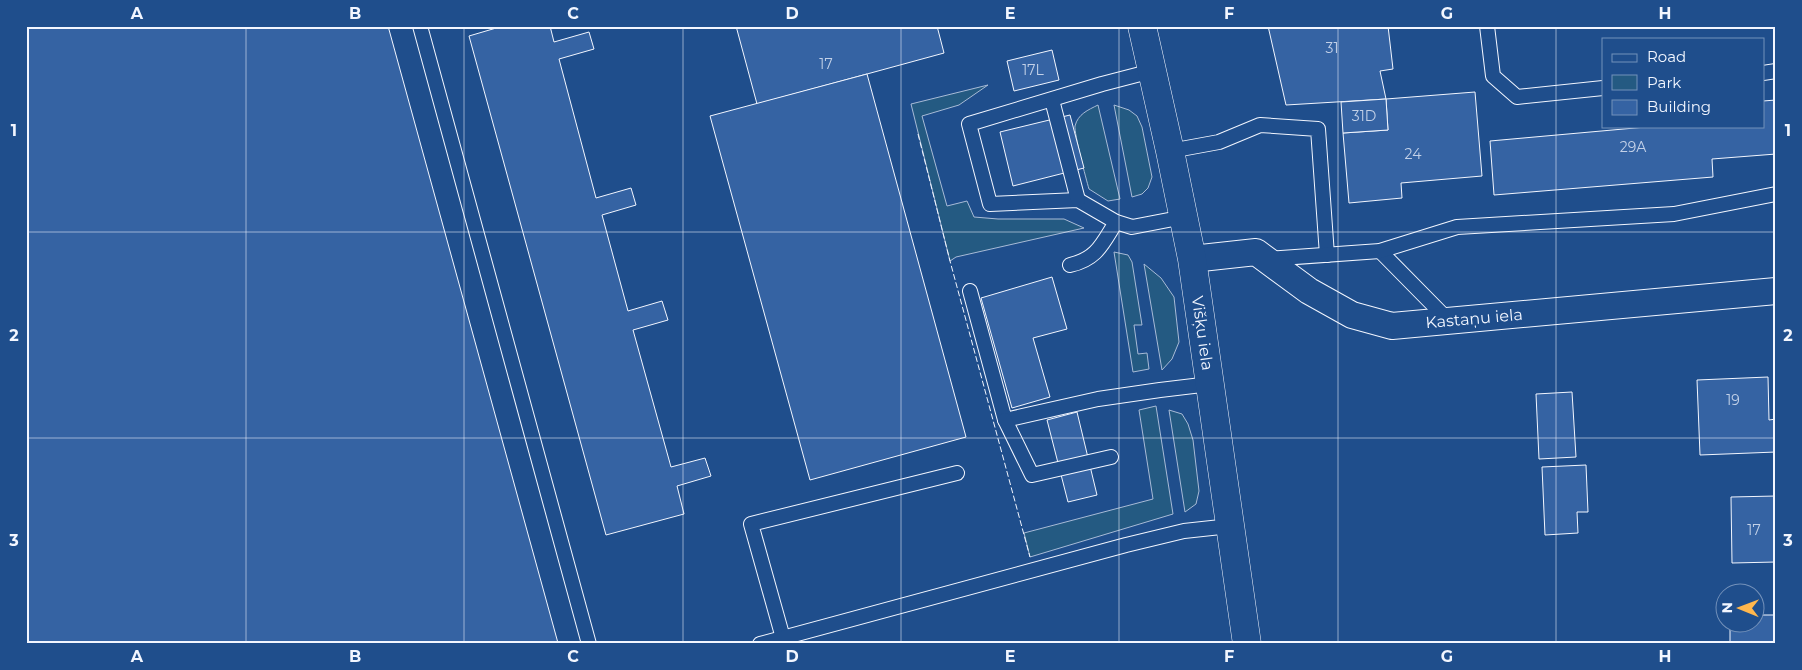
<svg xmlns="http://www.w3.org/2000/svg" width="1802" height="670" viewBox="0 0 1802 670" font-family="Montserrat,sans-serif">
	<rect width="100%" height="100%" fill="#1f4e8c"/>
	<g fill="#245a82" stroke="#a8bbd7">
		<path d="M988 85 959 105 922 116 947 206 967 201 974 217 998 219H1064L1084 228 956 257 950 261 911 104Z"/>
		<path d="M1098 105 1120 199 1108 201 1089 189C1086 179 1074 133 1075 126 1078 114 1088 110 1098 105Z"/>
		<path d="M1114 105 1129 110 1137 116 1142 127 1152 177 1148 188 1142 194 1132 197Z"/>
		<path d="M1114 252 1128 255 1132 262 1142 325H1134L1138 354 1147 353 1149 369 1133 372Z"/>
		<path d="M1144 264 1161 278 1174 297 1179 342 1172 359 1162 370Z"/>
		<path d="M1156 406 1173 514 1030 557 1024 533 1153 499 1139 410Z"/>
		<path d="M1169 410 1182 414 1188 424 1193 440 1199 491 1196 504 1185 512Z"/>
	</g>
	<g fill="#3563a3" stroke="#f2f6ff">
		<path d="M26 26H388L558 643 26 644Z"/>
		<path d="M503 26H550L554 42 589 32 594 49 559 59 596 198 631 188 636 205 602 215 628 311 662 301 668 320 633 330 671 467 705 458 711 476 677 486 684 514 606 535 469 36Z"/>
		<path d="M736 26H937L944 53 757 104Z"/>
		<path d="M1268 26H1388L1393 69 1380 71 1386 99 1286 105Z"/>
		<path d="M1052 50 1059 80 1014 91 1007 61Z"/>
		<path d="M867 74 966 437 810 480 710 116Z"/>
		<path d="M1475 92 1482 176 1401 183 1402 198 1349 203 1343 133 1388 130 1386 99Z"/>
		<path d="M1386 99 1388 130 1343 133 1341 102Z"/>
		<path d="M1776 100V154L1712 159 1713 177 1494 195 1490 141 1657 126H1763V101Z"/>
		<path d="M1070 115 1084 168 1013 186 1000 132Z"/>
		<path d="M1052 277 1067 329 1033 338 1050 397 1012 408 981 298Z"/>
		<path d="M1768 377 1769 420 1776 419V452L1700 455 1697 380Z"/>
		<path d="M1572 392 1576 457 1539 459 1536 394Z"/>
		<path d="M1077 412 1097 495 1068 502 1047 420Z"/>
		<path d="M1586 465 1588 512H1577L1578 533 1545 535 1542 467Z"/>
		<path d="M1776 496V562L1732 563 1731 497Z"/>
		<path d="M1754 615H1776V644H1730V622H1754Z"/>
	</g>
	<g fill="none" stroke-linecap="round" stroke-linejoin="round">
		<g stroke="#f2f6ff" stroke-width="16">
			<g id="lane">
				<path d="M420 26 589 644"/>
				<path d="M1487 26 1493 76 1517 97 1603 88"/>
				<path d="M1152 71 1102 84 969 124 990 204 1078 200 1116 222 1132 227 1184 217"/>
				<path d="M1763 73 1776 71"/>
				<path d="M1052 100 1078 200"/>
				<path d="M1170 151 1219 142 1260 125 1318 129 1327 255"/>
				<path d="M1380 251 1449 321"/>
				<path d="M1268 259 1380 251 1457 227 1674 214 1776 194"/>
				<path d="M1070 265C1097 259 1102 244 1116 222"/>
				<path d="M970 291 1005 420 1098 399 1160 390 1210 384"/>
				<path d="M1005 420 1032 475 1111 457"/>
				<path d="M783 638 751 524 957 473"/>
				<path d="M760 644 1126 545 1184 531 1230 526"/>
			</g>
		</g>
		<g stroke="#f2f6ff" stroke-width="28">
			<path id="street" d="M1192 259 1256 252 1309 291 1352 315 1392 326 1776 291"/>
		</g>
		<g stroke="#f2f6ff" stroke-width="29">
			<path id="secondary" d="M1142 26 1170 151 1192 259 1247 644"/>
		</g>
		<use href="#lane" stroke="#1f4e8c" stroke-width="14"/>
		<use href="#street" stroke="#1f4e8c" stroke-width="26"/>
		<use href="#secondary" stroke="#1f4e8c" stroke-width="28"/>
		<path stroke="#f2f6ff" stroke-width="1" stroke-dasharray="6 2.5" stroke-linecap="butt" d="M918 134 950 261 1030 557"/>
	</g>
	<path fill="none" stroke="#f2f6ff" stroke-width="1" stroke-opacity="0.55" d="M246 26V644M464 26V644M683 26V644M901 26V644M1119 26V644M1338 26V644M1556 26V644M26 232H1776M26 438H1776"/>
	<g text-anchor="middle" stroke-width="4" stroke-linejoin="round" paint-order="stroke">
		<g font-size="14" fill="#c3d1e8">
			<text x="1332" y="53">31</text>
			<text x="826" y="69">17</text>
			<text x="1033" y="75">17L</text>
			<text x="1364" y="121">31D</text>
			<text x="1633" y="152">29A</text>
			<text x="1413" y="159">24</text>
			<text x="1733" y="405">19</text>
			<text x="1754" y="535">17</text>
		</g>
		<g font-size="16" fill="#f2f6ff" stroke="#1f4e8c">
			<text transform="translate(1474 318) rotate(-5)" y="6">Kastaņu iela</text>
			<text transform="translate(1203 333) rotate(82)" y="6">Višķu iela</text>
		</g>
	</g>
	<rect width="1802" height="670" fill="none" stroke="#1f4e8c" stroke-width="55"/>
	<rect x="1602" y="38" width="162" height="90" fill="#1f4e8c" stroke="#7391ba"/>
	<rect x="1612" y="54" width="25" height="8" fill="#1f4e8c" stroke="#7391ba"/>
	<text x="1647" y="62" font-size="15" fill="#f2f6ff">Road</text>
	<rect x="1612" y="75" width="25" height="15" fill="#245a82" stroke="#7391ba"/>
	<text x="1647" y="88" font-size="15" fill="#f2f6ff">Park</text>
	<rect x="1612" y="100" width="25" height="15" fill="#3563a3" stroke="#7391ba"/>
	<text x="1647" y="112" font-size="15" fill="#f2f6ff">Building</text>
	<g transform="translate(1740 608) rotate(271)"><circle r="24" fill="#1f4e8c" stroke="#7391ba"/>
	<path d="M0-4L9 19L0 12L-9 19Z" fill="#ffb74d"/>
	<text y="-8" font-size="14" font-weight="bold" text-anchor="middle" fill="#f2f6ff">N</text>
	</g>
	<rect x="28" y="28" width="1746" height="614" fill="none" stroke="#f2f6ff" stroke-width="2"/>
	<g font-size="16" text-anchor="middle" font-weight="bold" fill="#f2f6ff">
		<text x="137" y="19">A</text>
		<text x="355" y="19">B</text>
		<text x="573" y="19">C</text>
		<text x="792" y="19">D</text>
		<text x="1010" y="19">E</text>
		<text x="1229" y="19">F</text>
		<text x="1447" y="19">G</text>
		<text x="1665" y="19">H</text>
		<text x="14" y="136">1</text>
		<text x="1788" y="136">1</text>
		<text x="14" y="341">2</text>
		<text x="1788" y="341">2</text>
		<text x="14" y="546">3</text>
		<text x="1788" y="546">3</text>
		<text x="137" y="662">A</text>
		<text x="355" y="662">B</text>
		<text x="573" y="662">C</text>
		<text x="792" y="662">D</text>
		<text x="1010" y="662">E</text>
		<text x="1229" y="662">F</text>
		<text x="1447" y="662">G</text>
		<text x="1665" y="662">H</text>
	</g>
</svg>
